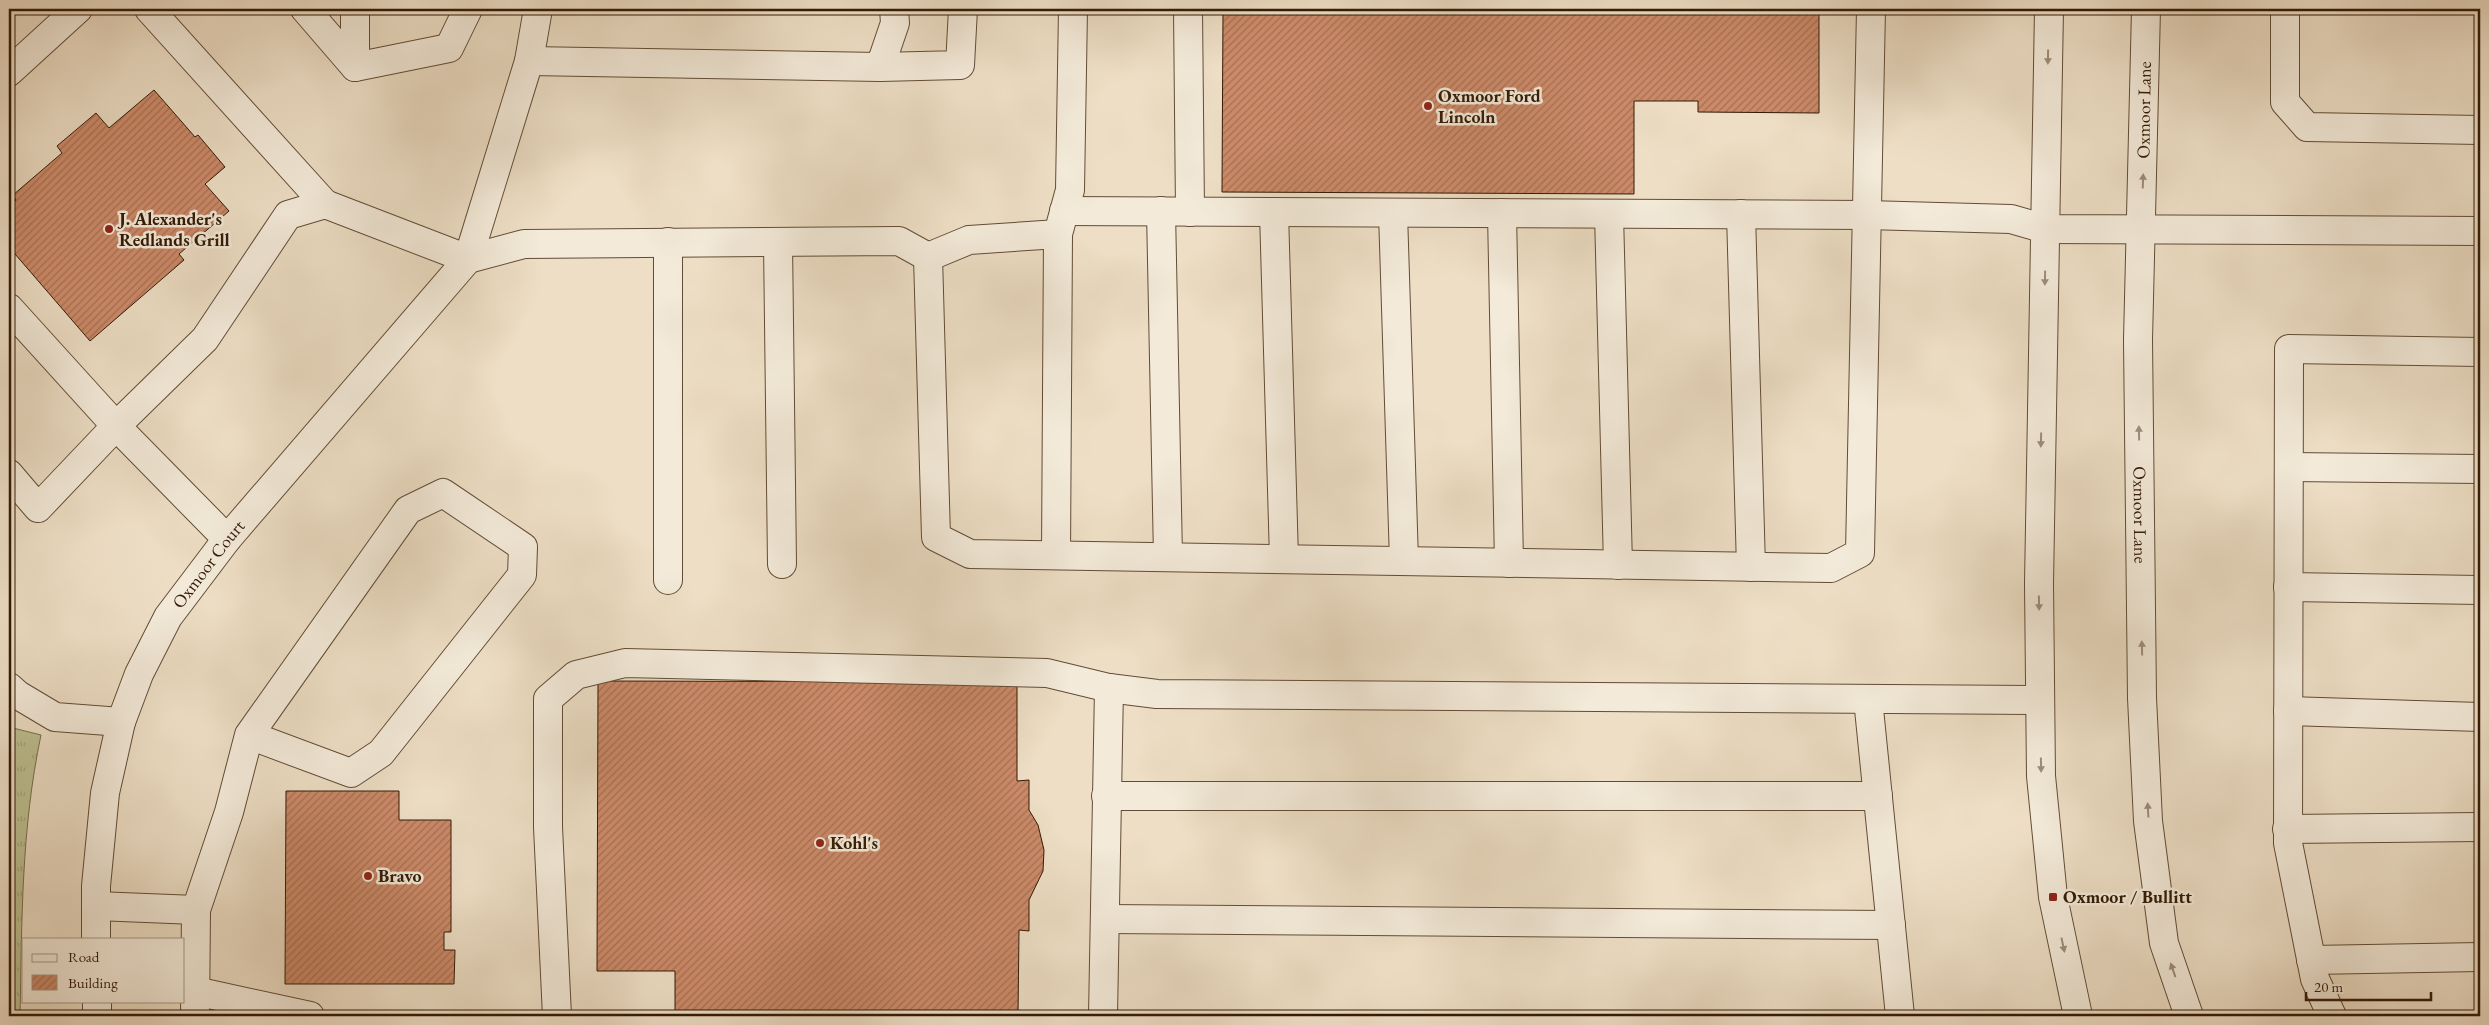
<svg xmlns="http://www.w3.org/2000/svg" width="2489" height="1025" viewBox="0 0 2489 1025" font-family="'EB Garamond',serif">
	<defs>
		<pattern id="grass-tufts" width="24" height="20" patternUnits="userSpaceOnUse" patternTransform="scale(1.25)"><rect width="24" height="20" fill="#bdc091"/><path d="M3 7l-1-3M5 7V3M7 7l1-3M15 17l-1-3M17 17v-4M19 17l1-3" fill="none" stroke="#a3a47c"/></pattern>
		<pattern id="building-hatch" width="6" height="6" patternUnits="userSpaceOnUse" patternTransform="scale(1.25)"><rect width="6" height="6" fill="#cc8a69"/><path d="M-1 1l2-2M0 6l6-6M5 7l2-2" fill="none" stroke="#a67054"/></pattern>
	</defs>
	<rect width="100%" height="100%" fill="#eddec5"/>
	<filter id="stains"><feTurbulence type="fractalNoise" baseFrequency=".004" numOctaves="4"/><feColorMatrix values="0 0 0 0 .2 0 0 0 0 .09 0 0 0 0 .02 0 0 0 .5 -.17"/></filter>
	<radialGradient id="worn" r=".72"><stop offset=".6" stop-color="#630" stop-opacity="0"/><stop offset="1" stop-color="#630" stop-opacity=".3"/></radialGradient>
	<path fill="url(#grass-tufts)" stroke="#786e4c" d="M9 727 41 735C21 830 22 920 20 1016H9Z"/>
	<g fill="url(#building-hatch)" stroke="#331b07">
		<path d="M596 9H827V11Z"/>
		<path d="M1223 9H1819V113L1698 112V101H1634V194L1222 192Z"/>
		<path d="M154 90 195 137 198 135 225 167 205 184 229 211 179 254 184 260 90 341 9 247V206L16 200 13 195 62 153 57 146 96 113 109 128Z"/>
		<path d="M598 681 1017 682V781L1029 780V810L1038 825 1044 850 1043 871 1029 900V931L1019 930 1018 1016H675V971H597Z"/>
		<path d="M286 791H399V820H451V932H444V950H455L454 984H285Z"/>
	</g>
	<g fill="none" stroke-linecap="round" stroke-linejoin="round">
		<g stroke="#624c36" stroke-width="30">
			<g id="minor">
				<path d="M149 9 325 204"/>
				<path d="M305 9 355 67 449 48 468 9"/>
				<path d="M1073 9 1070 190 1058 234 969 240 928 257 936 537 970 554 1831 568 1860 553 1871 9"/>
				<path d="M1188 9 1190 212"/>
				<path d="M2049 9 2039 584 2041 776 2053 897 2078 1016"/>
				<path id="s1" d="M2146 9 2138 340 2142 698 2148 821 2164 943 2189 1016"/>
				<path d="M2285 9V102L2307 127 2480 130"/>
				<path d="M529 61 880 67 895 23 894 9"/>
				<path d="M355 67V9"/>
				<path d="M880 67 960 65 963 9"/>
				<path d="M9 72 78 9"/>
				<path d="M1064 211 1867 215 2011 219 2046 229 2480 231"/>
				<path d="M1161 211 1168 557"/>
				<path d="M1274 212 1284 559"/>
				<path d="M1393 213 1404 561"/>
				<path d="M1502 213 1509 563"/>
				<path d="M1609 214 1618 565"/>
				<path d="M1741 214 1751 567"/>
				<path d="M778 242 782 564"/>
				<path d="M9 308 116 426 227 539"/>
				<path d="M2289 467 2480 469"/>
				<path d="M9 474 38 508 116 426 205 339 288 215 325 204 468 259 524 244 899 241 928 257"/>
				<path d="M1056 555 1058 234"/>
				<path d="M668 580V242"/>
				<path d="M2288 587 2480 590"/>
				<path d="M9 687 18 695 55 717 121 722"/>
				<path d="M1868 699 1900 1016"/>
				<path d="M2288 711 2480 717"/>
				<path d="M1106 796H1878"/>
				<path d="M2287 829 2480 827"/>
				<path d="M96 906 196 910"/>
				<path d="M1105 919 1891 925"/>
				<path id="s2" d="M96 939V886L105 793 121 722 139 674 168 617 227 539 468 259 529 61 538 9"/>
				<path d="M2311 960 2480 957"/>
				<path d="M195 991 310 1016"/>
				<path d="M97 1001V1016"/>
				<path d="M195 1016 196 910 229 812 249 735 408 510 443 493 523 547 522 575 381 753 351 773 249 735"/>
				<path d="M557 1016 548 827V699L576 675 625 663 1047 673 1109 688 1157 694 2040 700"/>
				<path d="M1103 1016 1109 688"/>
				<path d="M2332 1016 2315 979 2288 843 2289 349 2480 352"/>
			</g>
		</g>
		<use href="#minor" stroke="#f3ead9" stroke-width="28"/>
	</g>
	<defs><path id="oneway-solid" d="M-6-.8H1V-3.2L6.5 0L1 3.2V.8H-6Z" transform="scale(1.25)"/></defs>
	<g fill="#9d8d7a">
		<use href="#oneway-solid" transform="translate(2048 57) rotate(91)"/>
		<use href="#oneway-solid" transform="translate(2143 181) rotate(-88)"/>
		<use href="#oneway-solid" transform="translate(2045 278) rotate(91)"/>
		<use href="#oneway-solid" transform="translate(2139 433) rotate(-91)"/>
		<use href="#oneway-solid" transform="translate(2041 440) rotate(91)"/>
		<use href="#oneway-solid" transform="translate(2039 603) rotate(89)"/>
		<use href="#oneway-solid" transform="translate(2142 648) rotate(-91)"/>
		<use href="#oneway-solid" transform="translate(2041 765) rotate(89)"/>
		<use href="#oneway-solid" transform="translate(2148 810) rotate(-93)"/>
		<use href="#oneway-solid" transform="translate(2063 945) rotate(78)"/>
		<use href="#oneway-solid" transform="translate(2173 970) rotate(-109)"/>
	</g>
	<g fill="#8f2418" stroke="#f3ead9" stroke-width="2">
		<circle cx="1428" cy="106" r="5"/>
		<circle cx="109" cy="229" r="5"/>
		<circle cx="820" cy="843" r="5"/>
		<circle cx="368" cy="876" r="5"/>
		<rect x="2048" y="892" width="10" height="10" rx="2.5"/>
	</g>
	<g text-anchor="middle" stroke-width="5" stroke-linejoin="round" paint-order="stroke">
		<g font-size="18" font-weight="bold" fill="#331b07" stroke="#f3ead9" text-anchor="start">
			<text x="1438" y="102">Oxmoor Ford<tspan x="1438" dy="21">Lincoln</tspan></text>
			<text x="119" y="225">J. Alexander's<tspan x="119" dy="21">Redlands Grill</tspan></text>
			<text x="830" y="849">Kohl's</text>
			<text x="378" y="882">Bravo</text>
			<text x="2063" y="903">Oxmoor / Bullitt</text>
		</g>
		<g font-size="18" fill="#331b07" stroke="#f3ead9">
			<text transform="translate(2144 110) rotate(-89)" y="6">Oxmoor Lane</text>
			<text dy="6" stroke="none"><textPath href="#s1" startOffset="506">Oxmoor Lane</textPath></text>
			<text dy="6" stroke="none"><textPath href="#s2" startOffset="401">Oxmoor Court</textPath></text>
		</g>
	</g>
	<rect width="2489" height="1025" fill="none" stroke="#eddec5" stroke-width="30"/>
	<rect x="10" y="10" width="2469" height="1005" fill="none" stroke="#331b07" stroke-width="2.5"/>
	<rect x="15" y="15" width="2459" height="995" fill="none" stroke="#331b07"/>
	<rect x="22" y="938" width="162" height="65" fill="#f3ead9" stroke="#a69785"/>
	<rect x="32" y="954" width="25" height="8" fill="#f3ead9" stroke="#a69785"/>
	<text x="68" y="962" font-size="15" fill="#331b07">Road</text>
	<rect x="32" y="975" width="25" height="15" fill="url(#building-hatch)" stroke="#a69785"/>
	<text x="68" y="988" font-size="15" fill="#331b07">Building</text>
	<path d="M2306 992v8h125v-8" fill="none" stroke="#331b07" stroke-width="2.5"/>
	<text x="2314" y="992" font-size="15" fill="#331b07" stroke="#f3ead9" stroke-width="4" paint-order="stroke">20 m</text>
	<rect width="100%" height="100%" filter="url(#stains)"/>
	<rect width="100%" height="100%" fill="url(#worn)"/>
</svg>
